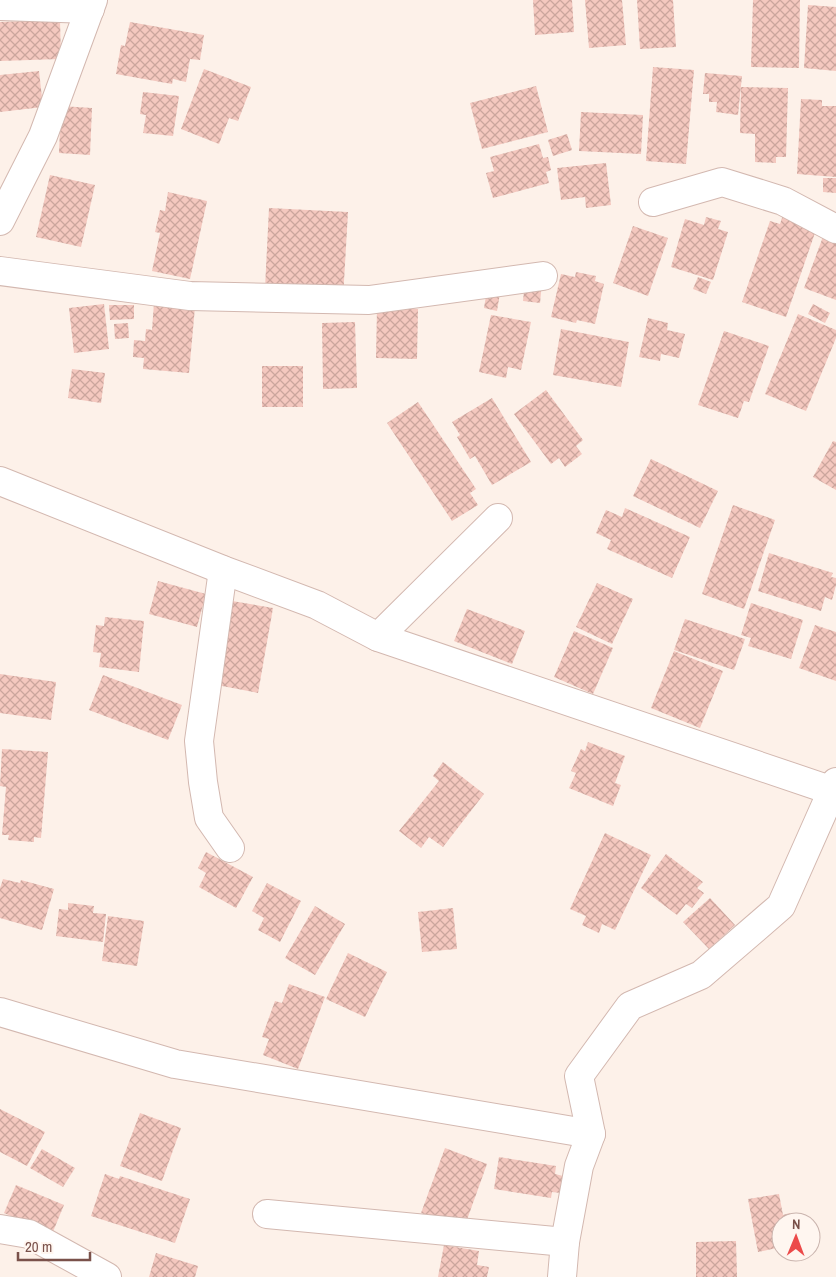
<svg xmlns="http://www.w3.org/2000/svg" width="836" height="1277" viewBox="0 0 836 1277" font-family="'Archivo Narrow',sans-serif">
	<defs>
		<pattern id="building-cross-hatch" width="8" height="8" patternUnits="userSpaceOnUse" patternTransform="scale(1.25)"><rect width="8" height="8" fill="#f4c8bf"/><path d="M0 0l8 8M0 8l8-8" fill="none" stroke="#cba59d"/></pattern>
	</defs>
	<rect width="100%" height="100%" fill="#fdf1e9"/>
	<g fill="url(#building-cross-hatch)">
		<path d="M533 0H572L574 32 535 35Z"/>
		<path d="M585 0H622L626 45 589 48Z"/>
		<path d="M637 0H673L676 47 640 49Z"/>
		<path d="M753 0H800L799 68 751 67Z"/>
		<path d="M808 5 836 7V71L804 68Z"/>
		<path d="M60 20 61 59 0 61V22Z"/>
		<path d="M130 22 204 35 200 60 190 59 186 82 173 79 172 84 116 74 121 45 125 46Z"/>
		<path d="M653 67 694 70 686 164 646 161Z"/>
		<path d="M204 69 251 87 238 121 229 118 219 144 181 129Z"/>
		<path d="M39 71 43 107 0 112V75Z"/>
		<path d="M705 73 742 76 738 115 716 112 717 102H709V94H703Z"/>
		<path d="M536 86 548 132 482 149 470 103Z"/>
		<path d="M741 87 788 88 786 157H776V163L755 162V134L740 133Z"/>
		<path d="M143 92 179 96 173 136 143 133 146 115 140 114Z"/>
		<path d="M801 99 822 100V106H836V177L797 174Z"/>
		<path d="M61 106 92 108 90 155 59 153Z"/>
		<path d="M581 112 643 115 641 154 579 151Z"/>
		<path d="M567 134 572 150 553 156 548 140Z"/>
		<path d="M539 144 543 158 548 157 551 170 546 172 549 183 493 198 486 173 494 171 490 157Z"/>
		<path d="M606 163 611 205 586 208 585 197 561 200 557 168Z"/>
		<path d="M50 175 95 185 81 247 36 237Z"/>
		<path d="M823 178H836V193L823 192Z"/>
		<path d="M168 192 207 201 190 279 152 271 160 233 155 232 160 210 165 211Z"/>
		<path d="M269 208 348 212 343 299 265 288Z"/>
		<path d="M783 215 817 227 786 317 742 302 770 221 780 224Z"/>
		<path d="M706 217 721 221 718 229 728 232 713 280 671 267 685 219 704 225Z"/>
		<path d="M633 226 668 238 648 296 613 283Z"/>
		<path d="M824 234 836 239V300L804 288Z"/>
		<path d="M576 272 596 276 595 281 604 284 595 324 577 320 576 323 551 317 561 274 575 277Z"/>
		<path d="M698 277 711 282 706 294 693 289Z"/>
		<path d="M525 281 542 282 540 303 523 301Z"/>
		<path d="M488 284 501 287 497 311 484 308Z"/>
		<path d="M154 303 195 307 189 373 143 369 144 358 133 357 134 340 145 341 146 329 152 330Z"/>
		<path d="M104 304 109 349 74 353 69 308Z"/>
		<path d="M813 304 830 313 825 323 808 314Z"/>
		<path d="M109 305H134V319L110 320Z"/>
		<path d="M377 308 418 309 417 359 376 358Z"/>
		<path d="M798 314 836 330V338L806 411 765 394Z"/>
		<path d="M491 315 531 322 521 370 508 367 506 378 479 372Z"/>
		<path d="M648 318 668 323 667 330 685 334 679 358 661 354 660 361 639 357Z"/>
		<path d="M355 322 357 388 323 389 322 323Z"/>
		<path d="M128 323 129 338 115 339 114 324Z"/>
		<path d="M561 329 629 342 621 387 553 375Z"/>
		<path d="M724 331 769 346 749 402 744 401 738 418 698 405Z"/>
		<rect x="262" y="366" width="41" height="41"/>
		<path d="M72 369 105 373 101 403 68 398Z"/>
		<path d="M546 390 583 440 576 446 582 454 565 467 559 458 551 464 514 414Z"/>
		<path d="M492 398 531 462 492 485 475 456 470 459 457 437 460 435 452 422Z"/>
		<path d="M418 402 476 489 470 493 478 505 452 521 387 423Z"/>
		<path d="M833 441 836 442V490L813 477Z"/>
		<path d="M651 459 718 491 700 528 633 496Z"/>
		<path d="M733 505 775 520 744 609 702 594Z"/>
		<path d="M625 508 690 537 672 578 607 549 611 540 596 533 606 510 622 517Z"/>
		<path d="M769 553 833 573 831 577 836 578V585L832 600 825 597 821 611 758 591Z"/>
		<path d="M158 581 206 594 197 627 149 614Z"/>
		<path d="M597 583 633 599 612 644 576 627Z"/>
		<path d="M232 601 273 608 258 693 217 685Z"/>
		<path d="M751 603 803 620 791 659 748 646 751 638 741 635Z"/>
		<path d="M467 609 525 631 512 664 454 641Z"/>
		<path d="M105 617 144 621 139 672 99 667 101 653 93 652 96 625 104 626Z"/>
		<path d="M685 619 745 639 734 670 674 650Z"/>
		<path d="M815 625 836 632V681L799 668Z"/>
		<path d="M574 631 613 648 593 694 554 677Z"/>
		<path d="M674 651 723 671 700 728 651 708Z"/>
		<path d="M0 674 56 682 51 720 0 713Z"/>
		<path d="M103 675 182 705 168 740 89 710Z"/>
		<path d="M588 742 625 756 615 783 621 785 613 806 569 788 576 773 571 771 581 749 585 751Z"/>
		<path d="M2 749 48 752 41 838 34 837V842L8 840 9 835H2L6 787 0 786Z"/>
		<path d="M443 762 484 794 443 847 429 837 421 848 399 831 439 781 433 776Z"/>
		<path d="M605 833 651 855 615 930 602 924 599 933 582 925 586 916 570 909Z"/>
		<path d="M206 852 253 877 236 908 199 887 206 873 198 868Z"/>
		<path d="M666 854 703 882 697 888 704 893 692 908 686 904 677 915 641 888Z"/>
		<path d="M3 879 20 883 21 880 54 889 42 930 0 918V888Z"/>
		<path d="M267 883 301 901 280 942 258 930 264 918 252 911Z"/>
		<path d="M710 898 735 925 709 949 683 922Z"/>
		<path d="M68 903 94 906 93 913 106 914 103 942 56 936 59 909 68 910Z"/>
		<path d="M315 906 345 924 315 975 285 958Z"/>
		<path d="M453 908 457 949 422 952 418 912Z"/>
		<path d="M108 916 144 921 137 966 102 961Z"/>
		<path d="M348 953 387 972 365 1017 326 999Z"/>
		<path d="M289 984 325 997 298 1069 263 1055 269 1039 262 1037 275 1001 282 1003Z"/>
		<path d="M0 1109 45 1132 27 1166 0 1152Z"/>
		<path d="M140 1113 181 1128 162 1181 120 1166Z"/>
		<path d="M445 1148 487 1164 464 1228 421 1213Z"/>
		<path d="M42 1149 75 1168 63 1187 30 1168Z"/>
		<path d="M499 1157 556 1166 555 1174 563 1176 560 1193 552 1192 551 1198 494 1189Z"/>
		<path d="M105 1174 119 1179 120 1176 190 1199 175 1243 91 1216Z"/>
		<path d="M16 1185 64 1205 52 1234 4 1213Z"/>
		<path d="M779 1194 783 1215 790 1213 792 1222H781V1247L758 1252 748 1199Z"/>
		<path d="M736 1241 737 1277H696V1242Z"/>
		<path d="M444 1245 479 1251 477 1265 489 1267 487 1277H438Z"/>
		<path d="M156 1253 198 1266 195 1277H149Z"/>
	</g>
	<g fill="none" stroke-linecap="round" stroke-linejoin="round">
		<g stroke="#d3b8b0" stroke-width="30">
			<g id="minor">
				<path d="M0 6 90 9"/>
				<path d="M653 202 722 182 783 201 836 229"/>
				<path d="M0 221 43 136 93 0"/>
				<path d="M0 271 190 296 369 300 543 276"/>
				<path d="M0 481 223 570 317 605 378 637 833 791"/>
				<path d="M223 570 199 741 203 782 209 818 230 848"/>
				<path d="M378 637 498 518"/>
				<path d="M0 1012 175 1064 591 1134"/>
				<path d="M267 1214 565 1242"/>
				<path d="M0 1229 29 1234 107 1277"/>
				<path d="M562 1277 565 1242 579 1166 591 1134 579 1076 630 1006 701 975 781 906 836 782"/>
			</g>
		</g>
		<use href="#minor" stroke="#fff" stroke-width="28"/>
	</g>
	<g transform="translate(796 1237) rotate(1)"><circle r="24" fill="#fff6f0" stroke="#cab4ae"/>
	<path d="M0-4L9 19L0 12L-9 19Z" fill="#ec4a4a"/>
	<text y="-8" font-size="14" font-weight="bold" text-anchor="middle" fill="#7a514a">N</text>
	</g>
	<path d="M18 1252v8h72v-8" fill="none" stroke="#7a514a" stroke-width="2.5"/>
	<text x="25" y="1252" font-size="15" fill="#7a514a" stroke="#fff6f0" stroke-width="4" paint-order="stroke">20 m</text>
</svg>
